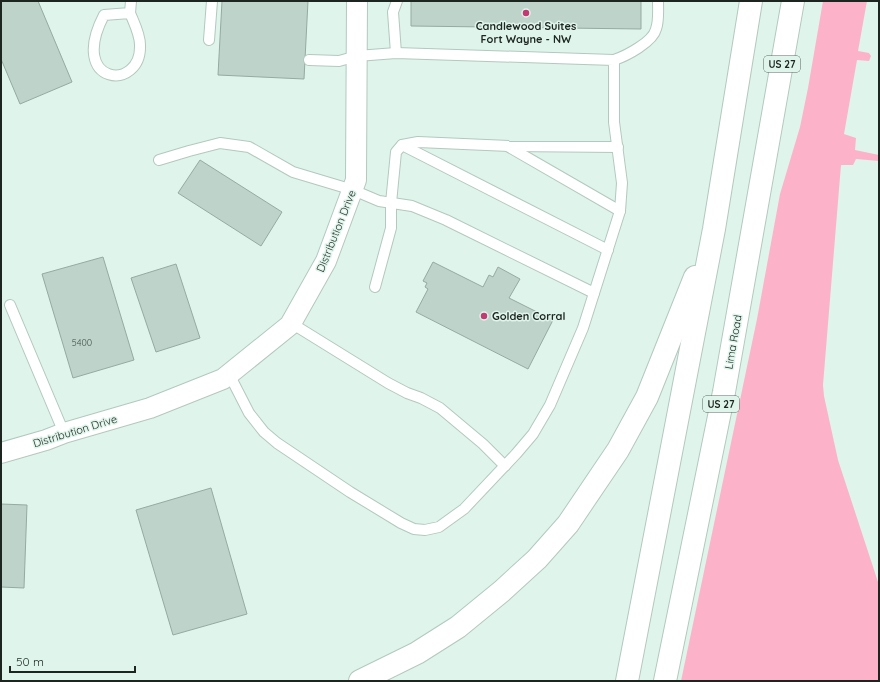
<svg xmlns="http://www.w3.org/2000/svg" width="880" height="682" viewBox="0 0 880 682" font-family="Quicksand,sans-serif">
	<rect width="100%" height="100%" fill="#dff5eb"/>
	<path fill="#fcb3c9" d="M823 1H867L858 51 869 53 871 56 869 61 857 60 844 134 856 138 855 150 879 155V161L856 159 853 165H841L823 385 824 396 838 460 879 585V681H681L757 319 780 194 800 127 808 88Z"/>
	<g fill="#bed4ca" stroke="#95aaa0">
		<path d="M1 1H38L72 82 20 104 1 59Z"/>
		<path d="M222 1H308L304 79 218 75Z"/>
		<path d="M411 1H641V29L411 26Z"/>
		<path d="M200 160 282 212 261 246 178 193Z"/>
		<path d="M103 257 134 360 73 378 42 274Z"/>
		<path d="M433 262 483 287 489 275 493 277 498 267 520 279 509 298 553 320 528 369 416 312 428 289 425 287 427 283 423 281Z"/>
		<path d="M176 264 200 338 156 352 131 278Z"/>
		<path d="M211 488 247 614 173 635 136 510Z"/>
		<path d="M1 504 27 505 24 588 1 587Z"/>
	</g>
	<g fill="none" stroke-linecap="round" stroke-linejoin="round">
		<g stroke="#b3c8be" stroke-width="12">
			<g id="lane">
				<path d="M130 13C134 23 140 34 140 45 142 92 67 86 104 15L130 13 131 1"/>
				<path d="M209 40 212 1"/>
				<path d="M396 53 393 12 397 1"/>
				<path d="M614 60C626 56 653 42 656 29 659 21 658 10 658 1"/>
				<path d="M402 145 608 250"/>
				<path d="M509 147 620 211"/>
				<path d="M159 160 189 151 220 143 249 147 293 172 353 190 379 201 412 206 446 220 594 293"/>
				<path d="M375 287 391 228V203L396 152 402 145 418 142 509 146 618 147"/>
				<path d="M10 305 64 433"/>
				<path d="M291 323 388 383 407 393 421 398 440 408 483 444 505 466"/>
				<path d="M229 374 249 413 264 432 277 443 350 492 401 523 414 529 425 530 439 527 464 509 516 454 533 434 550 405 583 328 620 211 622 183 614 122V60L396 53 357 56 339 61 309 60"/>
			</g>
		</g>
		<g stroke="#b3c8be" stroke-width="22">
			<path id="street" d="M1 453 46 440 64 433 150 408 223 379 290 325 326 261 356 180 357 1"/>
		</g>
		<g stroke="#b3c8be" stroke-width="24">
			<g id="highway">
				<path d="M360 681 417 653 458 627 502 591 537 559 568 524 618 450 647 397 695 277"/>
				<path d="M627 681 714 229 751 1"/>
				<path d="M665 681 724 392 793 1"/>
			</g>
		</g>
		<use href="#lane" stroke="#fff" stroke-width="10"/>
		<use href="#street" stroke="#fff" stroke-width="20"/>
		<use href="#highway" stroke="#fff" stroke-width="22"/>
	</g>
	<g fill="#c33972" stroke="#dff5eb" stroke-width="1.5">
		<circle cx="526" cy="13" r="4"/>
		<circle cx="484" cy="316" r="4"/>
	</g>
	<g text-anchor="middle" stroke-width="3" stroke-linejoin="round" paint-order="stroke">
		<g font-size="9" fill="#45514b">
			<text x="82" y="346">5400</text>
		</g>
		<g fill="#dff5eb" stroke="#57635e" stroke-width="1">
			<rect x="764" y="56" width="36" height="16" rx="3"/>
			<rect x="703" y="396" width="36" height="16" rx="3"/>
		</g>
		<g font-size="10" font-weight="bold" fill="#1d2521">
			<text x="782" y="68">US 27</text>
			<text x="721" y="408">US 27</text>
		</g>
		<g font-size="11" font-weight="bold" fill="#1d2521" stroke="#dff5eb">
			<text x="526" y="30">Candlewood Suites<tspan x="526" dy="13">Fort Wayne - NW</tspan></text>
			<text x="492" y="320" text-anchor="start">Golden Corral</text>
		</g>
		<g font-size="11" fill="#1d2521" stroke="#dff5eb">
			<text transform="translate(336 231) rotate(-68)" y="4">Distribution Drive</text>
			<text transform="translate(733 342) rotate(-80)" y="4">Lima Road</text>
			<text transform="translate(75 431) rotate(-17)" y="4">Distribution Drive</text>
		</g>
	</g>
	<rect width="880" height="682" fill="none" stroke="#1d2521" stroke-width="4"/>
	<path d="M10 666v6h125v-6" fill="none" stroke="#1d2521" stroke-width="2"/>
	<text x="16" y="666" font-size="12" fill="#1d2521" stroke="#dff5eb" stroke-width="3" paint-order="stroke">50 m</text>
</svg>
